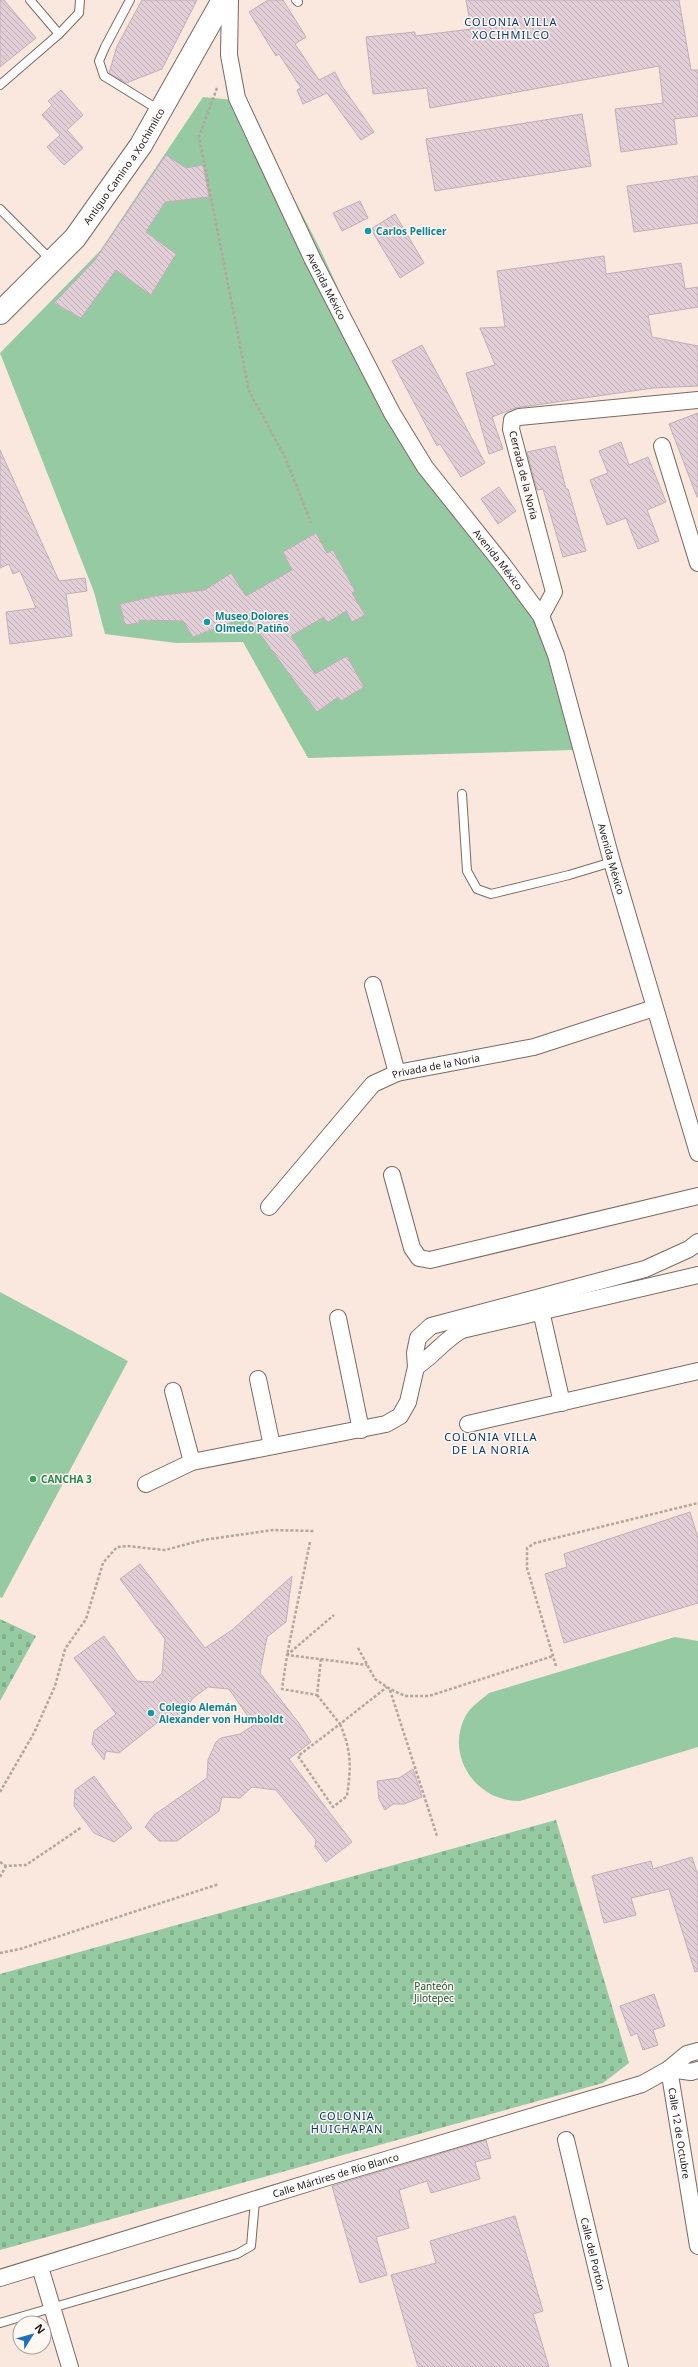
<svg xmlns="http://www.w3.org/2000/svg" width="698" height="2367" viewBox="0 0 698 2367" font-family="'Noto Sans',sans-serif">
	<defs>
		<pattern id="cemetery-stones" width="16" height="16" patternUnits="userSpaceOnUse"><rect width="16" height="16" fill="#95caa3"/><path d="M2 7V4a2 2 0 0 1 4 0v3zM10 15v-3a2 2 0 0 1 4 0v3z" fill="#80ad8c"/></pattern>
		<pattern id="building-back-hatch" width="6" height="6" patternUnits="userSpaceOnUse"><rect width="6" height="6" fill="#e1ced7"/><path d="M-1 5l2 2M0 0l6 6M5-1l2 2" fill="none" stroke="#c1b0b8"/></pattern>
	</defs>
	<rect width="100%" height="100%" fill="#fae7dd"/>
	<g fill="url(#cemetery-stones)">
		<path d="M0 1619 36 1636 0 1701Z"/>
		<path d="M556 1820 629 2063 603 2083 0 2250V1974Z"/>
	</g>
	<g fill="#95caa3">
		<path d="M203 97 244 101 321 251 396 415 533 603 558 653 573 750 308 758 243 642 176 643 105 634 94 592 0 353 100 251Z"/>
		<path d="M0 1292 128 1361 2 1598 0 1597Z"/>
		<path d="M675 1637 698 1641V1747L520 1801C477 1802 445 1757 465 1717 470 1707 481 1700 489 1693Z"/>
	</g>
	<g fill="url(#building-back-hatch)" stroke="#c1afb7">
		<path d="M0 0H4L36 38 0 67Z"/>
		<path d="M142 0H197L162 69 126 83 109 73 117 46Z"/>
		<path d="M268 0H283L306 37 295 44 319 80 335 72 342 86 374 132 361 140 327 93 303 104 297 90 301 88 279 54 276 56 249 12Z"/>
		<path d="M466 0H679L691 70H698V116L674 119 677 144 621 152 615 109 663 103 659 66 430 108 427 88 373 94 366 37 415 32V36L471 29Z"/>
		<path d="M61 90 83 115 67 130 83 148 64 165 47 147 60 135 42 115 52 105 48 101Z"/>
		<path d="M582 114 591 166 435 191 426 139Z"/>
		<path d="M166 155 186 168 203 165 209 197 165 202 146 232 176 254 151 295 116 270 81 318 54 303 95 260Z"/>
		<path d="M698 176V223L634 232 627 186Z"/>
		<path d="M360 201 368 218 342 231 333 213Z"/>
		<path d="M395 214 424 263 400 278 371 229Z"/>
		<path d="M604 256 606 274 681 263 685 289 698 287V307L648 315 652 337 698 346V386L653 388 515 408 492 417 503 449 489 454 466 373 495 365 480 328 505 327 497 271Z"/>
		<path d="M422 345 485 463 461 477 440 444 437 446 392 361Z"/>
		<path d="M698 413V497H697L669 424Z"/>
		<path d="M621 442 629 465 648 457 666 502 647 510 659 541 638 549 626 518 607 525 590 480 608 473 599 451Z"/>
		<path d="M555 446 566 489H568L586 551 563 557 543 489 537 490 527 452Z"/>
		<path d="M0 450 59 581 85 578 87 591 66 594 72 636 10 644 6 612 36 608 20 571 13 574 9 564 0 568Z"/>
		<path d="M499 487 516 511 498 524 481 499Z"/>
		<path d="M316 533 327 553 333 550 355 591 352 593 365 615 352 622 346 611 327 623 324 617 291 636 315 674 347 656 364 687 341 701 338 697 317 712 249 619 245 622 242 618 193 637 183 621 139 620V623L125 625 120 604 155 596 205 590 231 573 246 596 292 570 283 552Z"/>
		<path d="M690 1512 698 1538V1603L564 1643 545 1574 567 1567 564 1554Z"/>
		<path d="M140 1564 205 1648 232 1630 292 1576 286 1622 267 1637 260 1673 298 1722 311 1742 289 1759 352 1842 326 1862 315 1847 316 1840 276 1790 252 1787 240 1798 222 1797 219 1811 177 1841H159L145 1827 154 1815 207 1778 208 1760 216 1742 221 1738 240 1734 254 1725 229 1689 208 1687 193 1698 180 1717 163 1718 119 1753 106 1751 104 1760 92 1744 94 1731 116 1714 74 1658 104 1636 137 1681 153 1682 162 1673 165 1639 120 1579Z"/>
		<path d="M413 1769 422 1797 404 1804H393L385 1810 379 1799 377 1781 399 1778Z"/>
		<path d="M94 1776 132 1828 114 1842 94 1833 74 1806 75 1790Z"/>
		<path d="M692 1857 698 1876V1971L695 1972 669 1889 631 1898 636 1915 604 1923 592 1876 651 1861 653 1869Z"/>
		<path d="M654 1994 665 2026 653 2030 658 2045 643 2050 637 2033 631 2036 620 2006Z"/>
		<path d="M486 2140 491 2158 475 2162 480 2179 431 2193 427 2181 399 2190 409 2228 376 2237 387 2275 360 2283 332 2186Z"/>
		<path d="M515 2216 543 2311 533 2314 549 2367H418L391 2275 436 2263 430 2241Z"/>
	</g>
	<g fill="none" stroke-linecap="round" stroke-linejoin="round">
		<g stroke="#7b6a62" stroke-width="10">
			<g id="service">
				<path d="M130 0 105 47 99 61 104 76 159 110"/>
				<path d="M296 0 298 2 297 0"/>
				<path d="M59 34 79 13 80 0"/>
				<path d="M0 85 59 34 30 0"/>
				<path d="M0 209 51 260"/>
				<path d="M462 794 467 871 477 889 491 894 569 875 612 862"/>
				<path d="M0 2323 237 2254 251 2246 255 2201"/>
			</g>
		</g>
		<g stroke="#7b6a62" stroke-width="18">
			<g id="minor">
				<path id="s1" d="M230 0 229 55 237 98 312 258 392 413 425 467 504 566 541 616 556 655 612 862 698 1153"/>
				<path d="M662 446 698 563"/>
				<path d="M541 616 554 592 511 429 512 420 519 417 698 400"/>
				<path d="M373 985 397 1073"/>
				<path d="M392 1175 412 1248 419 1258 430 1260 698 1196"/>
				<path id="s2" d="M269 1207 373 1084 397 1073 534 1047 654 1008"/>
				<path d="M541 1311 562 1403"/>
				<path d="M338 1318 361 1430"/>
				<path d="M416 1367C433 1356 444 1340 462 1330L698 1275"/>
				<path d="M258 1379 272 1446"/>
				<path d="M173 1391 192 1462"/>
				<path d="M468 1424 698 1371"/>
				<path d="M146 1484 192 1462 386 1424 400 1416 408 1402 416 1367 415 1353 418 1338 431 1326 645 1269 689 1249 698 1242"/>
				<path id="s3" d="M669 2069 698 2246"/>
				<path d="M669 2069 691 2072 698 2070"/>
				<path id="s4" d="M566 2140 620 2367"/>
				<path d="M40 2267 70 2367"/>
				<path id="s5" d="M0 2278 328 2177 642 2084 669 2069 687 2054 698 2051"/>
			</g>
		</g>
		<g stroke="#7b6a62" stroke-width="24">
			<g id="secondary">
				<path id="s6" d="M0 313 75 238 141 145 223 0"/>
			</g>
		</g>
		<g stroke="#b4a59d" stroke-width="2.5" stroke-dasharray="3 2" stroke-linecap="butt">
			<path d="M217 88 199 137 249 391 285 457 311 523"/>
			<path d="M310 1542 287 1655 334 1615"/>
			<path d="M358 1648 375 1679 390 1689 405 1696H429L553 1656"/>
			<path d="M321 1659 317 1695 282 1689 287 1655 367 1665"/>
			<path d="M556 1666 527 1568V1548L535 1543 698 1503"/>
			<path d="M390 1690 437 1836"/>
			<path d="M317 1695 340 1724 387 1687"/>
			<path d="M340 1724C352 1752 351 1767 347 1796L333 1807 298 1756Z"/>
			<path d="M0 1792 34 1733 55 1686 65 1649 86 1619 103 1563 117 1547 127 1546 165 1550 203 1540 273 1530 314 1531"/>
			<path d="M0 1862 6 1866 26 1865 82 1827"/>
			<path d="M0 1877 6 1866"/>
			<path d="M0 1953 20 1949 219 1884"/>
		</g>
		<use href="#service" stroke="#fff" stroke-width="8"/>
		<use href="#minor" stroke="#fff" stroke-width="16"/>
		<use href="#secondary" stroke="#fff" stroke-width="22"/>
	</g>
	<g fill="#0f9aa8" stroke="#fff7f3" stroke-width="1.5">
		<circle cx="368" cy="231" r="4"/>
		<circle cx="207" cy="622" r="4"/>
		<circle cx="151" cy="1713" r="4"/>
	</g>
	<circle fill="#2e9e5b" stroke="#fff7f3" stroke-width="1.5" cx="33" cy="1479" r="4"/>
	<g text-anchor="middle" stroke-width="3" stroke-linejoin="round" paint-order="stroke">
		<g font-size="10" fill="#201a16" stroke="#fff7f3">
			<text dy="4" stroke="none"><textPath href="#s6" startOffset="193">Antiguo Camino a Xochimilco</textPath></text>
			<text dy="4" stroke="none"><textPath href="#s1" startOffset="307">Avenida México</textPath></text>
			<text transform="translate(524 475) rotate(76)" y="4">Cerrada de la Noria</text>
			<text dy="4" stroke="none"><textPath href="#s1" startOffset="631">Avenida México</textPath></text>
			<text dy="4" stroke="none"><textPath href="#s1" startOffset="955">Avenida México</textPath></text>
			<text dy="4" stroke="none"><textPath href="#s2" startOffset="227">Privada de la Noria</textPath></text>
			<text dy="4" stroke="none"><textPath href="#s3" startOffset="65">Calle 12 de Octubre</textPath></text>
			<text dy="4" stroke="none"><textPath href="#s5" startOffset="351">Calle Mártires de Río Blanco</textPath></text>
			<text dy="4" stroke="none"><textPath href="#s4" startOffset="117">Calle del Portón</textPath></text>
		</g>
		<g font-size="10" font-weight="bold" fill="#0d838f" stroke="#fff7f3" text-anchor="start">
			<text x="376" y="235">Carlos Pellicer</text>
			<text x="215" y="620">Museo Dolores<tspan x="215" dy="12">Olmedo Patiño</tspan></text>
			<text x="159" y="1711">Colegio Alemán<tspan x="159" dy="12">Alexander von Humboldt</tspan></text>
		</g>
		<g font-size="10" font-weight="bold" fill="#27864d" stroke="#fff7f3" text-anchor="start">
			<text x="41" y="1483">CANCHA 3</text>
		</g>
		<g font-size="10" fill="#1e5532" stroke="#fff7f3">
			<text x="434" y="1990">Panteón<tspan x="434" dy="12">Jilotepec</tspan></text>
		</g>
		<g font-size="11" letter-spacing="1" fill="#053b6c" stroke="#fff7f3">
			<text x="511" y="26">COLONIA VILLA<tspan x="511" dy="13">XOCIHMILCO</tspan></text>
			<text x="491" y="1441">COLONIA VILLA<tspan x="491" dy="13">DE LA NORIA</tspan></text>
			<text x="347" y="2120">COLONIA<tspan x="347" dy="13">HUICHAPAN</tspan></text>
		</g>
	</g>
	<g transform="translate(32 2335) rotate(53)"><circle r="19" fill="#fff7f3" stroke="#a69f9b"/>
	<path d="M0-3L7 15L0 10L-7 15Z" fill="#1f71bf"/>
	<text y="-6" font-size="11" font-weight="bold" text-anchor="middle" fill="#201a16">N</text>
	</g>
</svg>
